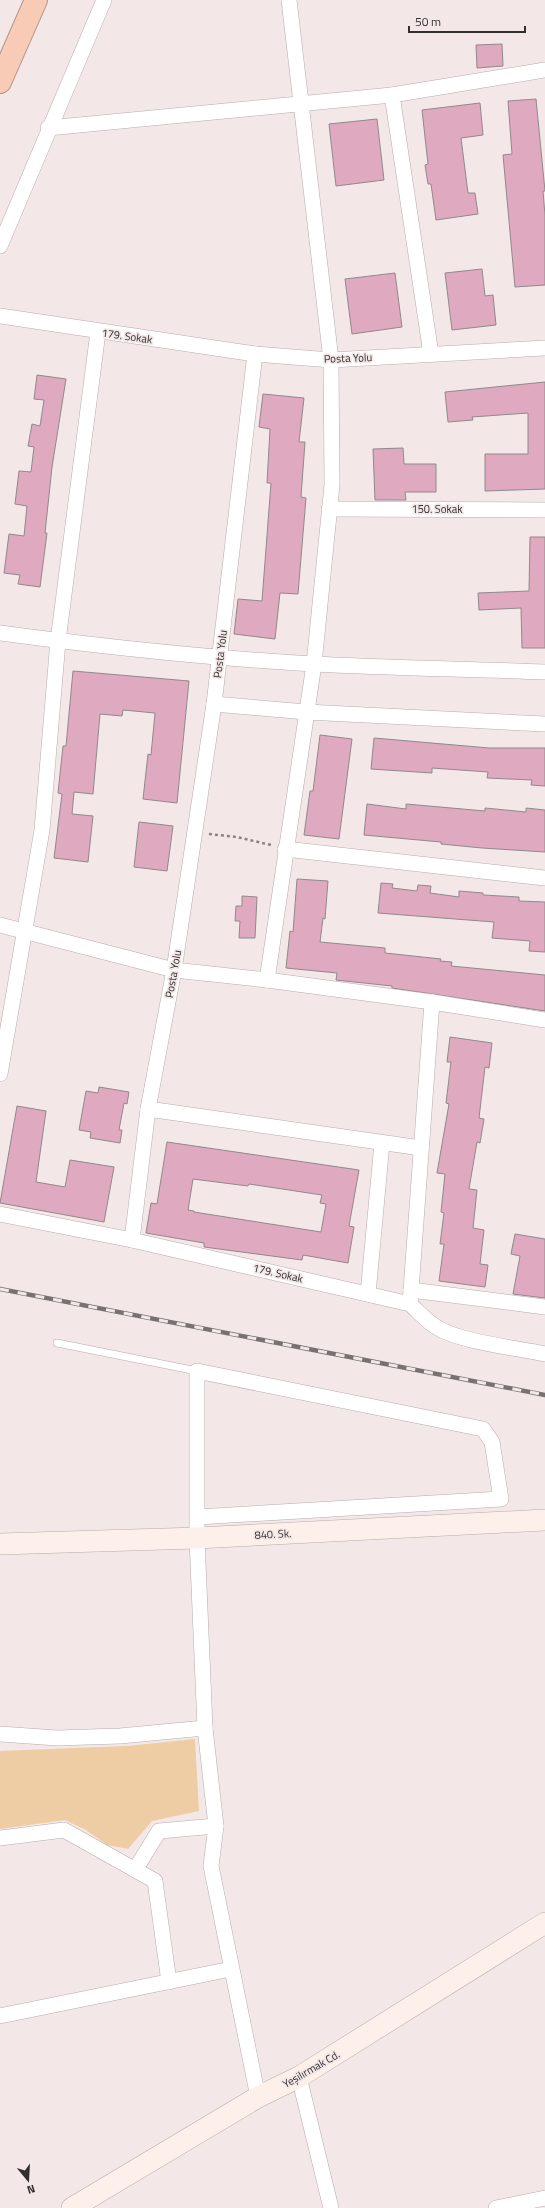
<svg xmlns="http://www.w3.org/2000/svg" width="545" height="2208" viewBox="0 0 545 2208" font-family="'Titillium Web',sans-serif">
	<rect width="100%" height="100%" fill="#f3e7e7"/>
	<path fill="#efcda4" d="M195 1739 199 1811 152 1821 128 1849 107 1845 86 1830 65 1820 0 1829V1751L127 1746Z"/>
	<g fill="#dfa9bf" stroke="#92888c" fill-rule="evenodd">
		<path d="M502 44 503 66 477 68 476 45Z"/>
		<path d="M536 99 545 191H543L545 215V285L515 287 503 155 512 154 508 101Z"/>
		<path d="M480 103 483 135 461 138 468 193H475L478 214 436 220 431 184H428L425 165 428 164 422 110Z"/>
		<path d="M377 119 384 180 336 186 329 124Z"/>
		<path d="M482 269 485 296 493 295 496 325 452 330 445 273Z"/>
		<path d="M395 273 402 327 352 334 345 279Z"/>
		<path d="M37 375 66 379 52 467 45 533H47L40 587 18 584 20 575 4 573 9 534 24 536 27 506 15 504 19 471 31 472 34 447 28 446 32 424 40 426 44 400 34 399Z"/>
		<path d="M545 382V489L485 491V454H528V413L472 417 473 420 448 422 445 392Z"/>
		<path d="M263 394 304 398 299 442H305L301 497 306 498 298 594 280 593 275 639 234 634 238 599 262 601 271 483H267L270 429 259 427Z"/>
		<path d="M403 448 404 464H436V492H405L406 500H375L373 449Z"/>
		<path d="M530 537H545V648H522L521 608 479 610 478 593 529 591Z"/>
		<path d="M73 671 189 681 177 803 143 799 148 754 151 755 155 713 123 710 122 716 100 714 93 794 74 792 72 814 93 816 88 862 54 858 62 794 58 793 63 746H66Z"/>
		<path d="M320 735 352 739 339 839 304 835 310 791H313Z"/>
		<path d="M374 738 489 748H545V786L531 785 532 780 487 778 488 772 432 768V773L371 769Z"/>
		<path d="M367 804 406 809V804L485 811V808L526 812V808L545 810V852L482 848 441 844V842L364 835Z"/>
		<path d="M139 822 173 826 167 871 134 867Z"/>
		<path d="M297 879 328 881 325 919 323 918 320 942 385 948V953L441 959 440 961 452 962 451 966 545 975V1011L392 988V986L336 980 337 973 286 968 290 931 293 932Z"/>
		<path d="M381 883 393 884 392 888 417 891 418 885 431 886 430 893 459 897V891L483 893V895L519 897V901L545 902V952L529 951 530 941 492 938 494 922 378 913Z"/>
		<path d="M242 896 257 897 255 938H239L240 921H235L236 906H242Z"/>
		<path d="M450 1037 492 1043 489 1068 485 1067 479 1118 484 1119 480 1143 477 1142 469 1189 477 1190 473 1228 484 1230 480 1264 488 1265 485 1287 439 1281 444 1244H440L444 1213 441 1212 445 1174 437 1173 449 1104 446 1103 451 1062H447Z"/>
		<path d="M99 1087 129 1092 127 1104 124 1103 119 1130H122L120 1143 90 1138 91 1132 79 1130 86 1091 98 1093Z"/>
		<path d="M17 1106 46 1111 36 1182 65 1187 70 1160 114 1167 104 1222 0 1203Z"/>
		<path d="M167 1142 359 1170 349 1226 354 1227 348 1263 303 1255 302 1260 204 1247V1243L146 1233 151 1203 157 1204ZM193 1179 248 1186 249 1184 322 1195 320 1203 326 1204 321 1232 194 1212V1211L188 1210Z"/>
		<path d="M515 1234 545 1239V1298L513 1294 520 1256 511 1254Z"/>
	</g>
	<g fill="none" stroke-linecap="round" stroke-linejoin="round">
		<g stroke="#b7acac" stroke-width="8">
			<path id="lane" d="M57 1343 197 1371"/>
		</g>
		<g stroke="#b7acac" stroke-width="16">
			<g id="street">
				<path d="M48 128 392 95"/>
				<path d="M0 246 104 0"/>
				<path d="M0 316 255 354"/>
				<path d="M431 354 392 95 545 70"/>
				<path d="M329 509 545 510"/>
				<path d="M0 633C104 647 208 658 313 664 390 668 468 669 545 672"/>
				<path d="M214 704 306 712 545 724"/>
				<path d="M285 849 545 878"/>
				<path d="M0 925 174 970 267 980 432 1002"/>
				<path d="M267 980 314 664 332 485 331 360 289 0"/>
				<path d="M0 1074 42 830 58 641 98 332"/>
				<path d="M148 1109 421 1148"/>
				<path d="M0 1214 132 1240 410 1304C419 1312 427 1322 438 1328 461 1342 517 1348 545 1354"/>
				<path d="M132 1240 148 1109 174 970 214 704 255 354 331 360 545 348"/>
				<path d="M411 1290 545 1307"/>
				<path d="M368 1294 382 1143"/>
				<path d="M410 1304 432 1002 545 1020"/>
				<path d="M197 1517 501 1499 492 1442 483 1429 197 1371V1538L205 1728 216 1826 211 1866 258 2097"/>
				<path d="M0 1734 57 1738 120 1736 205 1728"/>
				<path d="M0 1838 64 1830 155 1881 169 1982"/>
				<path d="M135 1870 159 1831 216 1826"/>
				<path d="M0 2016 231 1969"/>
				<path d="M299 2077 331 2208"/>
				<path d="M496 2208 545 2198"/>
			</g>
		</g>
		<g stroke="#b7acac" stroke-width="22">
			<g id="secondary">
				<path d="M0 1544 197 1538 545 1520"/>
				<path d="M72 2208 258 2097 299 2077 545 1923"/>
			</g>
		</g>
		<g stroke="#b39487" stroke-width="24">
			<path id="highway" d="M0 82 36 0"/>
		</g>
		<path stroke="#8d8585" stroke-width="2.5" stroke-dasharray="3 3" stroke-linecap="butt" d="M209 834 237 837 271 845"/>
		<use href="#lane" stroke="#fff" stroke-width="7"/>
		<use href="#street" stroke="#fff" stroke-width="15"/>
		<use href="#secondary" stroke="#fdefe9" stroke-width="21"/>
		<use href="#highway" stroke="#f8cbb7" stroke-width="22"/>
		<g stroke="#787171" stroke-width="4.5">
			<path id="rail" d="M0 1289 545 1395"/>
		</g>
		<use href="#rail" stroke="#f3e7e7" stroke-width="3" stroke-dasharray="9" stroke-linecap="butt"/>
	</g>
	<g text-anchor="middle" stroke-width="3.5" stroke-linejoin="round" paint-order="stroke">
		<g font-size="11" fill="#322e2e" stroke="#f3e7e7">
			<text transform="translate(127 336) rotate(8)" y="4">179. Sokak</text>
			<text transform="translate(348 358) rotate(-2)" y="4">Posta Yolu</text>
			<text x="437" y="513">150. Sokak</text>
			<text transform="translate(220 654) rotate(-83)" y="4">Posta Yolu</text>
			<text transform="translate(173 974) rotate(-80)" y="4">Posta Yolu</text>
			<text transform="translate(278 1273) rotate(13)" y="4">179. Sokak</text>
			<text transform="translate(273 1534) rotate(-3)" y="4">840. Sk.</text>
			<text transform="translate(311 2069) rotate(-30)" y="4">Yeşilırmak Cd.</text>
		</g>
	</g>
	<g transform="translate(28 2180) rotate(162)" stroke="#f3e7e7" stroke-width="3" paint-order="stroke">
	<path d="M0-3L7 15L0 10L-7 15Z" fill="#322e2e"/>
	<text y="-6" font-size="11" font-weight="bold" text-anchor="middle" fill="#322e2e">N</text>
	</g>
	<path d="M409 26v6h116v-6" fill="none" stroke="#322e2e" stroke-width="2"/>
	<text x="415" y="26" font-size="12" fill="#322e2e" stroke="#f3e7e7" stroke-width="3" paint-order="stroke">50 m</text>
</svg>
